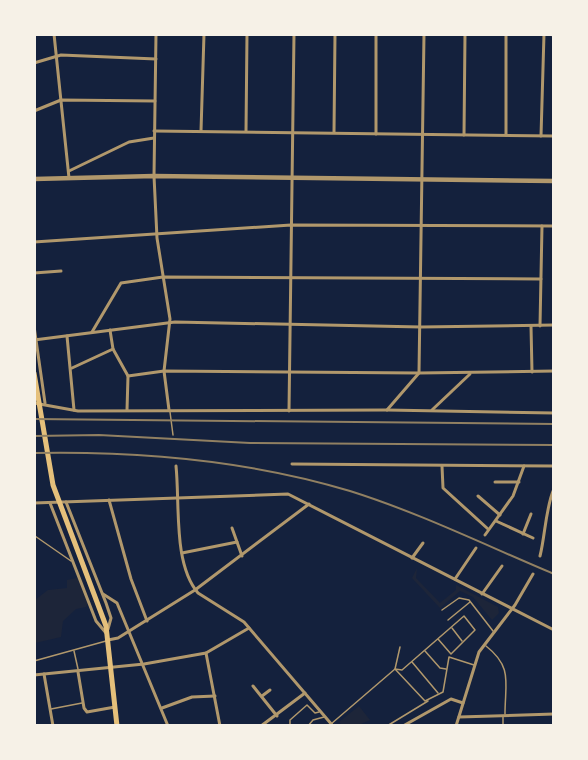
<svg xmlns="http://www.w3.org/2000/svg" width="588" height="760" viewBox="0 0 588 760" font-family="Spectral,serif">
	<rect width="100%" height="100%" fill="#14213d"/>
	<g fill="#1d2539">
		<path d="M417 568 416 578 440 603 456 590V585L498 607 499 613 492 620 473 597 460 591 440 608 412 578Z"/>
		<path d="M82 577 89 601 86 607 76 609 63 621 61 637 35 643V600L48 590 67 588V580Z"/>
		<path d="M359 706 370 720 359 725H342L339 722Z"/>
	</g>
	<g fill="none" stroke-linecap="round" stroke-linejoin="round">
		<g stroke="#b1986c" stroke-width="1.5">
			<path d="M170 412 173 435"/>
			<path d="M34 530 35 536 71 561"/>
			<path d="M442 610 459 598 469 600 493 631"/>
			<path d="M448 620 470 602"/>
			<path d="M452 628 462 641"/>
			<path d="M486 646C513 667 505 683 505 714"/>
			<path d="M400 647 395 669 425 701 443 692 449 657 474 665"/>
			<path d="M74 651 78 669"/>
			<path d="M425 651 440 668 446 669"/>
			<path d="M34 661 106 641"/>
			<path d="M412 662 438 693"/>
			<path d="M51 709 82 703"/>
			<path d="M503 717V726"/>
			<path d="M331 724 395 669 402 670 464 616 475 630 451 654 438 639"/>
			<path d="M290 726V720L307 705 315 713 319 712"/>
			<path d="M308 726 313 720 324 717"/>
			<path d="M387 726 428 701"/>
		</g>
		<g stroke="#b1986c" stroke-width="3">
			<path d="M54 34 69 178"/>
			<path d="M156 34 154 176 157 238 170 319 164 371 169 410"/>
			<path d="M506 34V135"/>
			<path d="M548 34 554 35"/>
			<path d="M34 63 61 55 156 59"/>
			<path d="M34 111 61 100 155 101"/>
			<path d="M154 131 554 136"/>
			<path d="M201 131 204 34"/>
			<path d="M246 131 247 34"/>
			<path d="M334 132 335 34"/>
			<path d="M376 134V34"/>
			<path d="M464 135 465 34"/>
			<path d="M541 136 544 34"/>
			<path d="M69 171 129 142 154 138"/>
			<path d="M34 242 291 225 554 226"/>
			<path d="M34 273 61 271"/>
			<path d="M34 326 45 403"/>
			<path d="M531 326 532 372"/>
			<path d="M540 326 542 226"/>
			<path d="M110 330 113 349 128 376 127 410"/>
			<path d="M92 332 121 283 163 277 541 279"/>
			<path d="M67 336 74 410"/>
			<path d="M34 340 175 322 421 327 554 325"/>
			<path d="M72 368 113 349"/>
			<path d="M128 376 164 371 419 373 554 371"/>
			<path d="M34 403 78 411 387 410 554 413"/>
			<path d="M387 410 419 373 424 34"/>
			<path d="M432 410 470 374"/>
			<path d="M289 411 294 34"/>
			<path d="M292 464 554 466"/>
			<path d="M176 466C180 504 173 564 198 593L244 622 333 726"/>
			<path d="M442 466 443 488 488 529"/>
			<path d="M495 482H519"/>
			<path d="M478 496 500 515"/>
			<path d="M109 500 131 579 147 621"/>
			<path d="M66 502 106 603 111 618 108 629"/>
			<path d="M34 503 288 494 554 630"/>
			<path d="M50 503 96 621 106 633"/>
			<path d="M496 521 533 538"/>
			<path d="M232 528 242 556"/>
			<path d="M523 534 531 514"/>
			<path d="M485 535 513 496 524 466"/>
			<path d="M182 553 237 542"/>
			<path d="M540 556C545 537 546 505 554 489"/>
			<path d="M412 558 423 543"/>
			<path d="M455 579 476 548"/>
			<path d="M103 594 117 603 168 726"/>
			<path d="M482 594 502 566"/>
			<path d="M108 640 118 638 195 590 309 504"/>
			<path d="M206 653 220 726"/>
			<path d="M78 672 84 708 87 712 115 707"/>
			<path d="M44 674 53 726"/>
			<path d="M34 675 144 664 206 653 249 628"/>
			<path d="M253 686 277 716"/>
			<path d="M262 696 270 690"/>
			<path d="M162 708 192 697 215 696"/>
			<path d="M459 717 554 714"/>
			<path d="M261 726 305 693"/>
			<path d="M403 726 451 699 463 703"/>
			<path d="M456 726 479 652 515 605 533 574"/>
		</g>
		<path stroke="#b1986c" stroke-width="4.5" d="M34 179 154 176 554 181"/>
		<path stroke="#e5c07b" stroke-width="5" d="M34 373 53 485 106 626 117 726"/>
		<g stroke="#918062" stroke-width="2">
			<path d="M34 419 554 424"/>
			<path d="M34 436 99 435 250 443 554 445"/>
			<path d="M34 453C142 451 247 460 350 491 420 513 487 546 554 574"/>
		</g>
	</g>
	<rect width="588" height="760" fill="none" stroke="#f6f1e7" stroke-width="72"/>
</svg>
